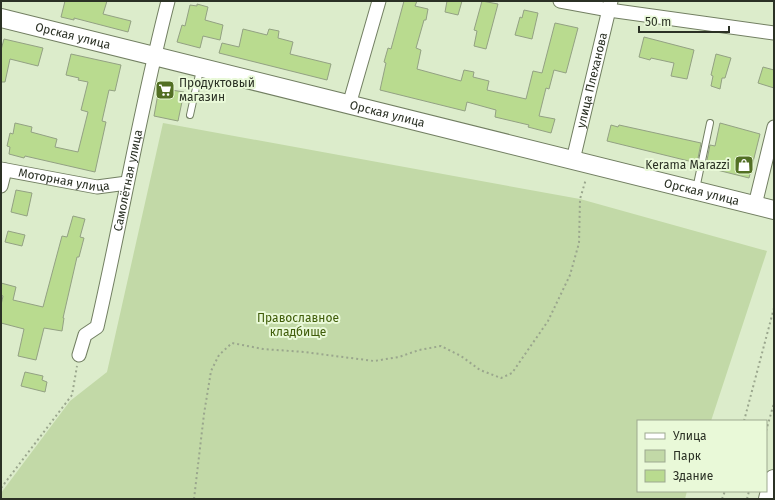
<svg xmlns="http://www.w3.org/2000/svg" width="775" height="500" viewBox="0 0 775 500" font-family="'Fira Sans',sans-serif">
	<rect width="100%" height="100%" fill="#dceccb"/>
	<path fill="#c2d9a7" d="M163 123 580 199 767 251 711 421H638V491H687L685 499H1V493L70 401 107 372Z"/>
	<g fill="#b9db8f" stroke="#93a183">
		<path d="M65 1H107L103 14 131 21 128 32 74 18V20L61 17Z"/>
		<path d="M404 1H417L415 6 428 9 426 20H424L416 48 421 50 417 69 461 81 464 70 474 72 473 77 489 81 487 90 526 99 533 71 542 73 555 23 578 28 566 73 554 70 549 89 546 88 539 116 555 119 551 133 528 127 529 125 495 117 496 110 467 102 465 111 380 90 386 63 384 62 388 48 391 49Z"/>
		<path d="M447 1H462L458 15 445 12Z"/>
		<path d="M482 1 498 4 486 49 474 46 477 31 474 30Z"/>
		<path d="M197 4 208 7 205 20 223 25 220 40 203 36 200 48 177 42 182 25 185 26 190 5 197 6Z"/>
		<path d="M524 10 538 13 532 39 515 35 520 17 522 18Z"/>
		<path d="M243 29 267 35 269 29 279 31 278 38 293 42 290 54 331 64 327 80 219 53 222 43 239 47Z"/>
		<path d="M644 37 694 50 687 79 671 76 674 63 651 58 650 60 639 57Z"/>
		<path d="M4 39 43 48 38 66 10 59 5 82H1V50Z"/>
		<path d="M71 54 121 65 115 91 109 90 102 121 106 122 95 172 25 156 24 158 9 154 10 147 7 146 10 133 13 134 15 123 32 127 31 132 57 139 55 147 78 152 88 112 81 110 88 82 78 80 79 78 66 75Z"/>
		<path d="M716 54 731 58 725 78H722L720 89 711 86 713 76 711 75Z"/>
		<path d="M763 67 774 70V88L758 83Z"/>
		<path d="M159 88 184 92 178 121 154 116Z"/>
		<path d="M720 123 760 134 749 178 709 168V166L706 165 710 145 715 146Z"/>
		<path d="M611 125 618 127 619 125 701 143 697 163 607 141Z"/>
		<path d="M16 190 32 193 27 216 11 212Z"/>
		<path d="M73 216 85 219 80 237 84 238 79 257H77L63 318H64L62 331 44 328 36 360 18 356 24 329 1 323V305L3 296 1 295V283L16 287 13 300 43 307 62 236 67 237Z"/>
		<path d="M8 231 25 235 22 246 5 242Z"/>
		<path d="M25 372 43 376 42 380 47 382 45 392 21 386Z"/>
	</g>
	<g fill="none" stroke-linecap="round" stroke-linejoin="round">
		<g stroke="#727f62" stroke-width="8">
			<g id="service">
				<path d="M190 115 200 70"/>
				<path d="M696 189 710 123"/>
			</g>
		</g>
		<g stroke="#727f62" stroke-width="15">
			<g id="minor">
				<path d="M560 1 609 10 774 33"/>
				<path d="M349 105 379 1"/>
				<path id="s1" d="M573 160 611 1"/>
				<path id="s2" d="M1 169 97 187 127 183"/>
				<path d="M1 186 5 170"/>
				<path d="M755 205 774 127"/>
				<path id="s3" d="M79 355 85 335 97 327C122 218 140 109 168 1"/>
			</g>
		</g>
		<g stroke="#727f62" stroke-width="20">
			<g id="secondary">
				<path id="s4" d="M1 18 774 210"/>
			</g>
		</g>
		<g stroke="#727f62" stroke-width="22">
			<path id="primary" d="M769 499 774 480"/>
		</g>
		<g stroke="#9aa68d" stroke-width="2" stroke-dasharray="2 3" stroke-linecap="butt">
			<path d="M744 421 774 308"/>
			<path d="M766 431 774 403"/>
			<path d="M1 488 72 395 77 366"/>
			<path d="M194 499 204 414 211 371 219 355 232 343 263 349 304 352 374 361 399 357 419 350 441 346 461 356 480 370 501 378 512 373 548 321 570 275 579 243 580 199 586 179"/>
			<path d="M722 499 725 491"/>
			<path d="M747 499 749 491"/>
		</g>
		<use href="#service" stroke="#fff" stroke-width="6"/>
		<use href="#minor" stroke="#fff" stroke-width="13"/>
		<use href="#secondary" stroke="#fff" stroke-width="18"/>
		<use href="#primary" stroke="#fff" stroke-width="20"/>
	</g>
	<defs>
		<g id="supermarket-square" transform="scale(1)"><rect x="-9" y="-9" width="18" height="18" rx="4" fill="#526f24" stroke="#e9f9d8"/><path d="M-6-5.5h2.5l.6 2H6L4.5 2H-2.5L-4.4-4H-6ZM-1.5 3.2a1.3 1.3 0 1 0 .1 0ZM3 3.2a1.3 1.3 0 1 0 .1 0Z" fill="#fff"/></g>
		<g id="shop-square" transform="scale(1)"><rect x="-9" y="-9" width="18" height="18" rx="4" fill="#526f24" stroke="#e9f9d8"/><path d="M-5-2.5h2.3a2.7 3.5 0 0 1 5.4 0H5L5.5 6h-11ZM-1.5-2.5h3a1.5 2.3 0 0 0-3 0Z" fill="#fff"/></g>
	</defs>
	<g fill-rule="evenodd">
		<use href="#supermarket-square" x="165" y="90"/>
		<use href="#shop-square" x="744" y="165"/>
	</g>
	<g text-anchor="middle" stroke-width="4" stroke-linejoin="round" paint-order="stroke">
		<g font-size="12" fill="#2b3125" stroke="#e9f9d8">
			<text dy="4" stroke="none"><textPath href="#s4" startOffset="74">Орская улица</textPath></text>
			<text dy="4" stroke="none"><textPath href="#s1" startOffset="82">улица Плеханова</textPath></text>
			<text dy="4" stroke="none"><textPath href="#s4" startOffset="398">Орская улица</textPath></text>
			<text dy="4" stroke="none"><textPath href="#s2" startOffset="64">Моторная улица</textPath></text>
			<text dy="4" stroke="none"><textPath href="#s3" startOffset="185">Самолётная улица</textPath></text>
			<text dy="4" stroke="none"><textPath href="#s4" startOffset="722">Орская улица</textPath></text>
		</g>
		<g font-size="12" fill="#2b3125" stroke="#e9f9d8" text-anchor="start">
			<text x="179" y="87">Продуктовый<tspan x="179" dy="14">магазин</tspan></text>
			<text x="730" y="169" text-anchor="end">Kerama Marazzi</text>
		</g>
		<g font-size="12" fill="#405d0a" stroke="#e9f9d8">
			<text x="298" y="322">Православное<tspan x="298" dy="14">кладбище</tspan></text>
		</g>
	</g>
	<rect width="775" height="500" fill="none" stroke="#2b3125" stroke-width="4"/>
	<rect x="637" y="420" width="130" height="72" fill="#e9f9d8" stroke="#9da990"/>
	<rect x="645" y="433" width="20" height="6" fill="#ffffff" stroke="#9da990"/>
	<text x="673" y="440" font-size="12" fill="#2b3125">Улица</text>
	<rect x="645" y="450" width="20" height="12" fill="#c2d9a7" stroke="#9da990"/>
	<text x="673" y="460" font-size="12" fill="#2b3125">Парк</text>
	<rect x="645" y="470" width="20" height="12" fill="#b9db8f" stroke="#9da990"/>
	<text x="673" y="480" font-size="12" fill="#2b3125">Здание</text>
	<path d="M639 26v6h90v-6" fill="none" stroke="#2b3125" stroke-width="2"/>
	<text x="645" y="26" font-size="12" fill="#2b3125" stroke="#e9f9d8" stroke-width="3" paint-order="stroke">50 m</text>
</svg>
